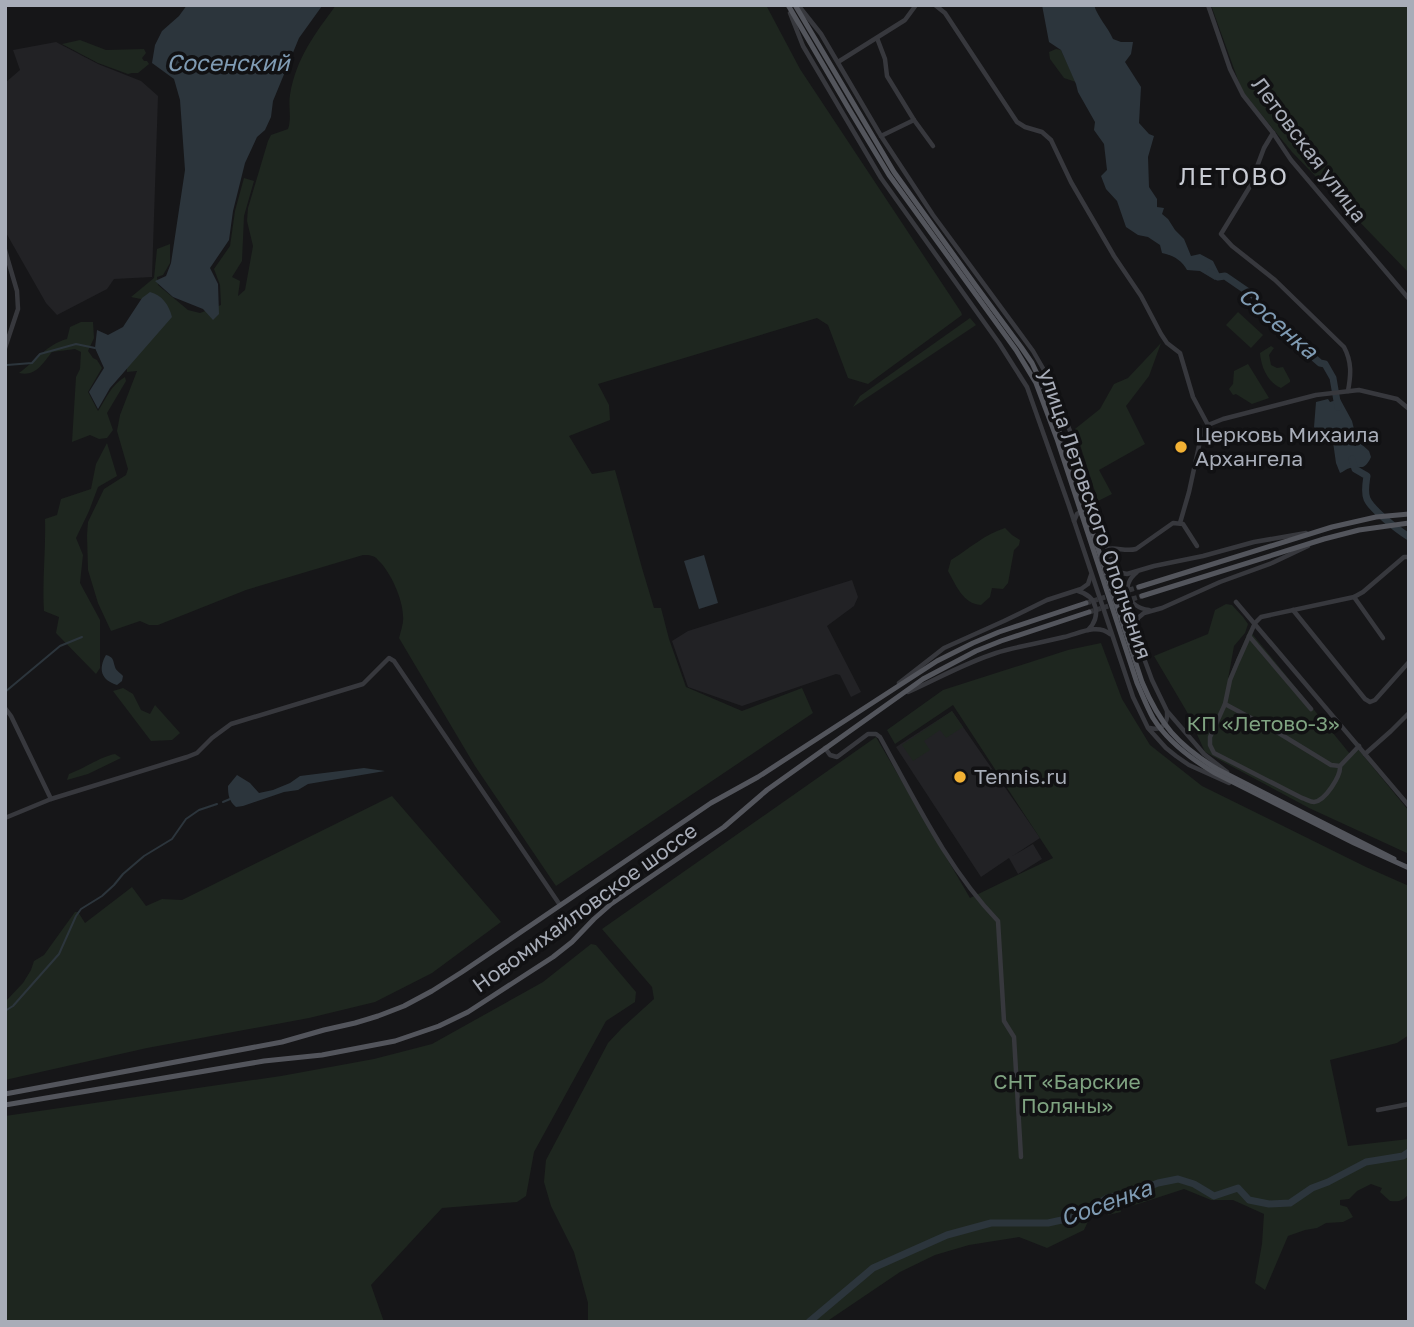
<svg xmlns="http://www.w3.org/2000/svg" width="1414" height="1327" viewBox="0 0 1414 1327" font-family="'Golos Text',sans-serif">
	<rect width="100%" height="100%" fill="#161618"/>
	<g fill="#222225">
		<path d="M56 42 98 64 141 81 158 96 152 277 114 279 107 289 57 315 46 303 5 231V83L20 70 13 50Z"/>
		<path d="M852 580 858 597 854 606 827 626 861 692 851 697 840 675 836 674 742 706 688 687 672 641 688 631Z"/>
		<path d="M952 711 1040 838 1011 857 1033 844 1042 859 1018 874 1009 858 981 877 896 747Z"/>
	</g>
	<g fill="#1e261f">
		<path d="M336 5H766L800 69 961 312 962 315 868 384 848 378 828 325 817 318 598 384 609 405 610 420 569 436 592 474 615 470 642 568 654 608H661L669 639 686 687 742 711 802 688 813 713 556 886 475 766 399 638C401 631 404 622 403 616 403 599 390 571 378 560 374 555 369 555 363 555L246 590 158 625H149L140 621 111 631 98 603 88 570 87 535 88 522 104 489 126 475 128 469 117 431 120 415 137 371 127 372V363L151 295 141 299 131 297 154 278 157 249 170 244V263L163 275 157 277 158 285 188 310 200 313 221 305 220 285 214 269 230 246 235 211 244 178 254 181 244 216 242 261 232 277 240 281 238 296 245 290 253 246 247 221 248 208 268 141 271 135 288 129C292 118 288 106 290 95 296 58 315 34 336 5Z"/>
		<path d="M1211 5H1409V273L1292 152 1242 91Z"/>
		<path d="M80 40 106 50 144 49 146 53 142 58 144 61H147L149 64 138 73H132L128 74 98 63 62 44Z"/>
		<path d="M1056 49 1061 50 1076 82 1064 78 1050 59 1049 52Z"/>
		<path d="M1238 312 1263 335 1251 348 1226 325Z"/>
		<path d="M970 318 976 325 853 407 860 396Z"/>
		<path d="M81 322H93L94 338 88 351 93 358 97 360 102 368 88 392 98 411C106 399 111 385 125 377L126 381 107 413 113 430 107 438 99 439 90 435 72 442 76 377 80 369 81 352 75 349 52 352C43 363 36 377 19 373 36 361 47 344 67 339L70 327Z"/>
		<path d="M1161 343 1149 376 1126 406 1145 444 1099 470 1112 494 1098 501 1075 429 1100 409 1114 384 1128 378Z"/>
		<path d="M1271 346 1274 348 1269 355 1271 365 1277 368 1283 367 1290 380V382L1281 388C1268 383 1261 367 1260 353Z"/>
		<path d="M1248 364 1269 398 1252 404 1236 394 1233 395 1229 389 1233 384 1234 371Z"/>
		<path d="M107 443 117 476 98 487 89 511 76 538 83 555 80 583 100 620V668L96 674 56 633 59 617 44 611C42 581 46 550 45 519L57 515 61 499 91 489 96 464Z"/>
		<path d="M1005 528 1012 535 1020 540 1019 545 1014 550 1008 583 1003 589 992 588 990 597 981 605C963 604 956 585 948 571L951 560C969 549 985 534 1005 528Z"/>
		<path d="M1226 604 1232 605 1243 617 1248 624 1245 633 1234 646 1228 679 1249 630 1350 754 1358 749 1409 811V854L1309 808 1205 752 1187 712 1154 656 1208 634 1215 610Z"/>
		<path d="M1101 643 1122 699 1150 745 1202 786 1366 867 1409 886V1035L1397 1043 1330 1060 1348 1146 1409 1139V1193C1404 1201 1399 1202 1390 1201L1380 1192 1382 1188 1371 1184 1357 1191 1349 1199 1340 1200V1205L1347 1207 1353 1217 1343 1222 1326 1223 1317 1228 1305 1230 1288 1236 1265 1290 1255 1283 1262 1244 1264 1214 1233 1200H1211L1184 1189 1132 1206 1118 1200 1121 1212 1108 1215 1104 1204 1091 1215 1084 1230 1047 1248 1019 1237 969 1245 935 1255 900 1272 826 1322H588V1303L574 1252 551 1206 544 1182 546 1160 608 1043 622 1028 654 999 652 987 602 929 876 737 970 898 1053 858 953 705 895 744 887 730 943 690 1068 650Z"/>
		<path d="M123 688 133 694 141 710 150 714 155 705 180 733 172 740 151 741 113 691Z"/>
		<path d="M952 711 963 727 946 738 940 730 924 741 930 750 913 761 902 745Z"/>
		<path d="M115 754 121 758 88 774 67 780 69 774C83 769 102 756 115 754Z"/>
		<path d="M392 796 501 922 432 973 375 1002 309 1018 147 1048 5 1080V1002L23 983 31 970 34 961 44 955 75 912H78L85 923 132 887 146 906 162 899 182 900Z"/>
		<path d="M591 944 596 945 636 992 635 1002 606 1021 534 1152 526 1196 517 1202 442 1208 371 1285 384 1322H5V1116L281 1076 374 1059 432 1044 543 982Z"/>
	</g>
	<g fill="#2c353c">
		<path d="M187 5 322 6 299 38 273 101 271 117 265 130 257 137 245 163 233 211 229 240 210 268 218 284 219 314 213 320 203 309 173 297 155 281 166 276 171 263 185 170 180 100 174 79 152 63 155 45 162 31 179 16Z"/>
		<path d="M1042 5H1094C1098 18 1108 27 1113 39L1121 42H1133L1131 54 1125 62 1141 87 1139 123 1149 134 1154 136 1148 157 1149 187 1157 199V207L1164 208 1162 214 1168 219 1175 230 1184 239 1191 256 1200 254 1213 261 1220 275 1215 280 1200 271 1187 270C1182 260 1172 255 1162 253L1160 245 1148 237 1138 235 1126 227 1117 201 1106 189 1101 176 1107 170 1104 144 1094 130 1095 122 1078 92 1076 84 1061 50 1049 42Z"/>
		<path d="M150 292C162 295 169 305 172 317L110 388 98 409 89 392 104 368 95 348 97 330 108 335 123 327 142 298Z"/>
		<path d="M1328 399 1330 402 1340 399 1352 421 1354 429 1352 441 1355 446 1360 443 1369 451 1371 457C1364 472 1361 465 1350 468 1346 469 1343 472 1340 473L1336 463 1333 442 1322 435 1314 427 1316 402Z"/>
		<path d="M704 555 718 603 699 609 684 561Z"/>
		<path d="M106 655C114 657 113 661 115 667 116 671 121 673 123 676L122 681 117 685C101 680 98 669 106 655Z"/>
		<path d="M364 768 385 771 308 784 298 790 284 792 243 806 236 807C229 801 228 795 228 786L237 775 250 783 259 793 273 790 290 783 300 776Z"/>
	</g>
	<g fill="none" stroke-linecap="round" stroke-linejoin="round">
		<g stroke="#2c353c" stroke-width="2">
			<path d="M7 365 32 363 40 354 76 344 95 348"/>
			<path d="M5 692 60 646 82 637"/>
			<path d="M223 802 230 799"/>
			<path d="M5 1011 13 1006 59 954 76 916 81 909 102 896 114 885 123 874 144 856 172 839 186 819 199 810 217 804"/>
		</g>
		<g stroke="#2c353c" stroke-width="7">
			<path d="M1210 272 1218 277 1225 276 1257 298 1263 308 1275 322 1289 333 1297 343 1320 363 1325 364 1333 378 1338 407"/>
			<path d="M1352 459 1355 469 1367 476C1366 483 1364 492 1367 499 1372 510 1398 530 1409 537"/>
			<path d="M809 1322 873 1268 947 1235 991 1223H1048L1071 1218 1088 1210 1107 1198 1135 1192 1158 1183 1178 1179 1194 1184 1214 1196 1238 1188 1249 1200 1269 1204 1290 1203 1312 1188 1328 1182 1366 1162 1403 1156 1409 1152"/>
		</g>
		<g stroke="#333438" stroke-width="5" stroke-dasharray="5 2.5" stroke-linecap="butt">
			<path d="M1086 603 1139 587"/>
			<path d="M1089 612 1142 596"/>
		</g>
		<g stroke="#37383d" stroke-width="4.5">
			<path d="M798 5 821 34 881 136 933 215 1033 351 1052 384 1070 431 1135 634 1152 680 1167 711 1204 754 1227 772"/>
			<path d="M935 5 945 13 1017 122 1025 127 1042 132 1051 140 1071 182 1114 256 1141 296 1161 334 1167 343 1180 353 1193 397 1208 425"/>
			<path d="M1208 5 1230 69 1243 95 1273 133 1291 160 1409 299"/>
			<path d="M790 13 803 46 881 178 999 343 1027 387 1069 506 1133 697 1148 728 1166 748 1176 756 1189 765 1229 783"/>
			<path d="M877 38 885 59 887 76 914 120 933 146"/>
			<path d="M838 62 905 20 916 5"/>
			<path d="M1273 133 1264 148 1249 188 1221 234 1232 246 1275 280 1344 347C1352 362 1351 375 1348 391"/>
			<path d="M881 136 914 120"/>
			<path d="M5 250 17 291 18 309 5 348"/>
			<path d="M1071 443 1074 469"/>
			<path d="M1074 521 1077 514 1085 509 1091 510 1096 513"/>
			<path d="M1180 523 1189 492 1202 432 1208 425 1223 419 1316 395 1359 390 1397 399 1409 409"/>
			<path d="M1108 549C1117 547 1126 552 1136 549L1173 523 1183 524 1197 546"/>
			<path d="M1114 568 1118 572 1127 574 1154 566 1203 556 1254 542 1306 533"/>
			<path d="M1137 572C1120 586 1127 607 1149 610"/>
			<path d="M1078 591C1097 596 1102 616 1088 630"/>
			<path d="M1354 597 1383 638"/>
			<path d="M1236 602 1409 806"/>
			<path d="M1293 610 1365 699 1370 702 1375 700 1409 662"/>
			<path d="M1135 630 1138 618 1144 613 1162 608 1220 582 1272 563 1308 546"/>
			<path d="M1249 636 1311 709"/>
			<path d="M899 683 944 648 1004 621 1047 600 1081 589 1088 584 1091 575"/>
			<path d="M908 692C937 679 965 663 996 653 1018 646 1041 643 1064 637 1078 634 1097 623 1110 634"/>
			<path d="M1225 704 1277 732 1331 765 1340 766"/>
			<path d="M5 708 11 716 51 799"/>
			<path d="M1150 728C1163 731 1168 723 1167 712"/>
			<path d="M1359 746 1340 766C1341 776 1325 801 1314 802 1310 802 1306 799 1302 798L1214 753 1210 745V737L1225 704 1230 680 1238 661 1255 623 1261 617 1354 597 1363 592 1404 557H1409"/>
			<path d="M825 748 830 755 837 757 868 734H876L880 737C915 800 948 869 998 921L1004 1021 1014 1037 1021 1157"/>
			<path d="M1365 754 1391 731 1409 713"/>
			<path d="M5 818 51 799 187 757 197 753 212 738 231 724 363 684 389 658 394 661 560 905"/>
			<path d="M1378 1110 1409 1104"/>
		</g>
		<g stroke="#53555c" stroke-width="5">
			<path d="M788 5 849 109 889 175 1016 350 1036 383 1057 439 1137 683C1142 694 1147 707 1153 718 1168 742 1191 759 1215 773L1354 843 1409 868"/>
			<path d="M795 5 894 172 976 286 1021 347 1032 363 1048 397 1142 682C1160 725 1178 745 1217 769L1394 859"/>
			<path d="M1139 587 1332 527 1376 517 1409 514"/>
			<path d="M1142 596 1324 539 1359 530 1409 523"/>
			<path d="M5 1094 282 1042 324 1030 355 1023 378 1016 404 1006 432 991 462 972 711 803 758 777 937 661 973 643 999 632 1086 603"/>
			<path d="M5 1105 264 1061 322 1055 395 1041 439 1026 468 1012 553 957 572 942 594 919 611 904 724 827 767 790 923 679 976 651 1001 641 1089 612"/>
		</g>
	</g>
	<g fill="#f2b134" stroke="#111113" stroke-width="2.5">
		<circle cx="1181" cy="447" r="7"/>
		<circle cx="960" cy="777" r="7"/>
	</g>
	<g text-anchor="middle" stroke-width="7" stroke-linejoin="round" paint-order="stroke">
		<g font-size="21" fill="#a8adb8" stroke="#111113">
			<text transform="translate(1309 150) rotate(53)" y="7">Летовская улица</text>
			<text transform="translate(1095 514) rotate(71)" y="7">улица Летовского Ополчения</text>
			<text transform="translate(585 908) rotate(-36)" y="7">Новомихайловское шоссе</text>
		</g>
		<g font-size="21" fill="#a8adb8" stroke="#111113" text-anchor="start">
			<text x="1195" y="442">Церковь Михаила<tspan x="1195" dy="24">Архангела</tspan></text>
			<text x="974" y="784">Tennis.ru</text>
		</g>
		<g font-size="21" fill="#7fa381" stroke="#111113">
			<text x="1263" y="731">КП «Летово-3»</text>
			<text x="1067" y="1089">СНТ «Барские<tspan x="1067" dy="24">Поляны»</tspan></text>
		</g>
		<g font-size="23" font-style="italic" fill="#7f9bb3" stroke="#111113">
			<text x="228" y="71">Сосенский</text>
			<text transform="translate(1278 323) rotate(41)" y="8">Сосенка</text>
			<text transform="translate(1106 1203) rotate(-20)" y="8">Сосенка</text>
		</g>
		<g font-size="24" letter-spacing="2" fill="#c9ccd4" stroke="#111113">
			<text x="1234" y="185">ЛЕТОВО</text>
		</g>
	</g>
	<rect width="1414" height="1327" fill="none" stroke="#a8adb8" stroke-width="14"/>
</svg>
